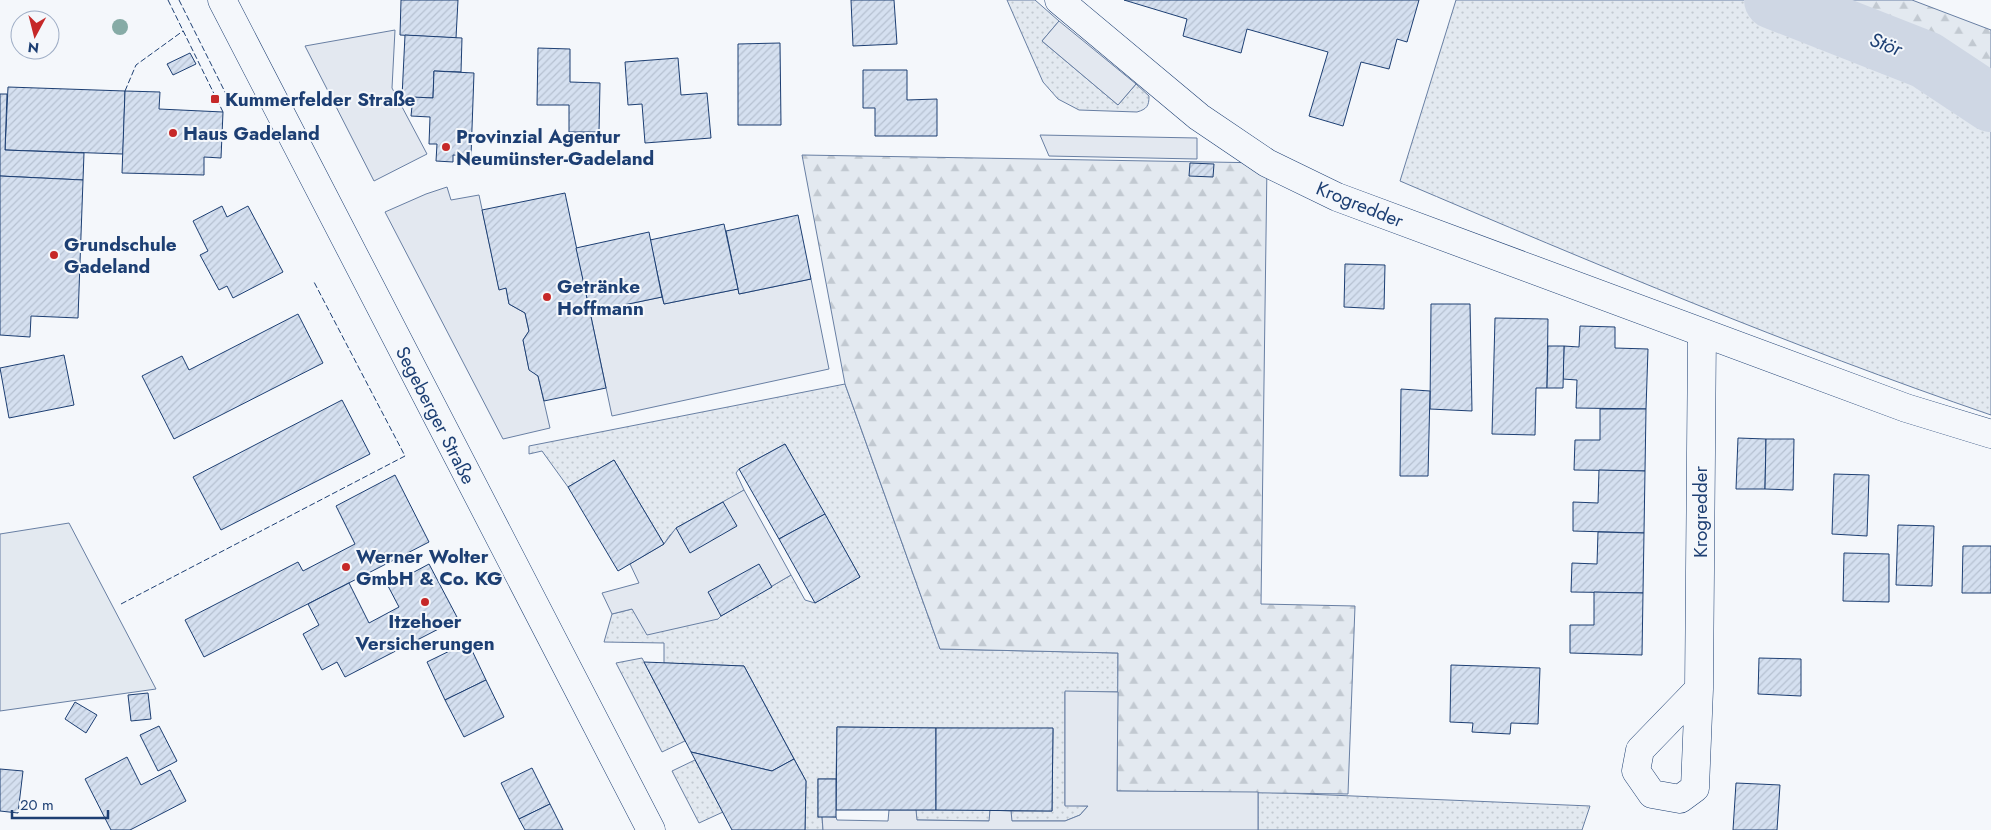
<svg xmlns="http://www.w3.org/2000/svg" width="1991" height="830" viewBox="0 0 1991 830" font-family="Jost,sans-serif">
	<defs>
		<pattern id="grass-dots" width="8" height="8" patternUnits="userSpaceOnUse" patternTransform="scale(1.25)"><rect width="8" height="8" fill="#e3e9f0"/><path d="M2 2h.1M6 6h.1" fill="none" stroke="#c2c9d1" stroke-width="1.8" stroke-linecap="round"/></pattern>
		<pattern id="forest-firs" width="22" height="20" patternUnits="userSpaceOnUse" patternTransform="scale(1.25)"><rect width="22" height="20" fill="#e3e9f0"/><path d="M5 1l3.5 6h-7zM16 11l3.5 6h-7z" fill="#c2c9d1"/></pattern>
		<pattern id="building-hatch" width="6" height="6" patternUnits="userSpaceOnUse" patternTransform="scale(1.25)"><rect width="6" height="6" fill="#d5e0f0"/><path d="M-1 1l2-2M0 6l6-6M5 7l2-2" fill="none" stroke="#b6c1d1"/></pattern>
	</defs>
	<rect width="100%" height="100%" fill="#f4f7fb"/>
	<g fill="url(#grass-dots)" stroke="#687fa3">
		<path d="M1007 0H1035L1059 21 1042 41 1118 105 1136 84 1149 96C1149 106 1147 109 1137 112L1079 110 1058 99 1043 82Z"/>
		<path d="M1456 0H1773L1926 60 1991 103V415C1790 346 1595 264 1400 181Z"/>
		<path d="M845 384 940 649 1118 653V692H1065V805L1088 806 1080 815 1065 821H1011V811H1052L1053 729 837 727 836 779H818V817L822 816 823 830H805L806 781 744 666 664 663V643L604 642 612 614 632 609 718 619 721 616 791 575 805 600 815 603 860 577 785 444 739 469 736 473 744 490 670 535 664 544 614 460 568 487 542 451 529 454V446Z"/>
		<path d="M642 658 685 741 662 752 616 663Z"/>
		<path d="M695 760 723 812 699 823 672 771Z"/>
		<path d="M1258 792 1590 806 1582 830H1258Z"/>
		<path d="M916 810H990V821L916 820Z"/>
	</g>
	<g fill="url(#forest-firs)" stroke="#687fa3">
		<path d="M1773 0H1912L1991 30V103L1926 60Z"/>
		<path d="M802 155 1267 163 1261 604 1355 606 1348 794 1117 791 1118 653 940 649 845 384Z"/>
	</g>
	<path fill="#e3e9f0" stroke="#687fa3" d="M69 523 156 689 0 711V534Z"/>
	<g fill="#e3e8f0" stroke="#687fa3">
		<path d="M1059 21 1136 84 1118 105 1042 41Z"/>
		<path d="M395 30 392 88 427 154 374 181 305 46Z"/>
		<path d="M1040 135 1197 138V159L1049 156Z"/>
		<path d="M447 187 451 200 479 195 499 289 506 288 509 304 525 313 529 331 523 340 529 369 538 376 550 428 503 439 385 212 426 194Z"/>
		<path d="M811 279 829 369 612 416 590 312 662 297 664 304 738 289 739 294Z"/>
		<path d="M744 490 791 575 721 616 718 619 647 635 632 609 612 614 602 593 639 583 630 564 664 544 676 528Z"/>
		<path d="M1065 691 1118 692 1117 791 1258 792V830H823L822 816 836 817 837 820 888 821 889 810H916L917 820 989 821 990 810 1011 811 1012 821H1065L1080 815 1088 806H1065Z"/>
	</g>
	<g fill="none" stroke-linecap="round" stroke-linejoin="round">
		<path stroke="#cfd7e4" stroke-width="58" d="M1773 0 1926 60 1991 103"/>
	</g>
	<g fill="url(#building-hatch)" stroke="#1d3f73">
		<path d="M401 0H458L456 38 400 35Z"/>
		<path d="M851 0H894L897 44 853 46Z"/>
		<path d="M1124 0H1419L1407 42 1397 39 1389 69 1361 62 1343 126 1309 116 1328 52 1247 29 1241 53 1183 36 1187 19Z"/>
		<path d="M405 35 462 38 461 72 434 71 433 98 402 97Z"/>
		<path d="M780 43 781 125H738V44Z"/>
		<path d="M538 48 570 49V82L600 83 599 132H569V105H537Z"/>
		<path d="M190 53 196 64 173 75 167 64Z"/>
		<path d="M678 58 681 95 707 93 711 138 645 143 642 104 628 105 625 62Z"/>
		<path d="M863 70H907V100L937 99V136H875V108H863Z"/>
		<path d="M434 71 474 73 471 156 453 155V162L436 161 437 144H429L430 117 411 116 413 97 433 98Z"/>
		<path d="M8 87 125 91 123 154 5 150Z"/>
		<path d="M125 91 160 92 159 109 223 112 221 158 204 157V175L122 173Z"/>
		<path d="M0 94H7L5 150 84 153 83 180 0 176Z"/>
		<path d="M1190 163 1214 164 1213 177 1189 176Z"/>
		<path d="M0 176 83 180 78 318 31 316 30 337 0 335Z"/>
		<path d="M565 193 606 388 544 401 538 376 529 370 523 340 529 331 525 313 509 304 506 288 499 290 482 210Z"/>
		<path d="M222 206 227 217 248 206 283 272 233 298 227 286 219 290 200 255 208 251 193 221Z"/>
		<path d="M798 215 811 279 739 294 726 231Z"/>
		<path d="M724 224 738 289 664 304 650 240Z"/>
		<path d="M649 232 662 297 590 312 576 248Z"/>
		<path d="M1345 264 1385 265 1384 309 1344 307Z"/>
		<path d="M1431 304H1470L1472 411 1430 409Z"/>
		<path d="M298 314 323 363 174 439 142 376 182 356 189 370Z"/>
		<path d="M1495 318 1548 319 1547 388H1536L1535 435 1492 434Z"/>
		<path d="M1580 326 1615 327V348L1648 349 1646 409 1576 408 1577 380 1563 379 1564 346 1579 347Z"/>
		<path d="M1548 346H1564L1563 388H1547Z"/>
		<path d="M64 355 74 405 9 418 0 368Z"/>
		<path d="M1401 389 1430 391 1428 476H1400Z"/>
		<path d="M342 400 370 454 221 530 193 477Z"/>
		<path d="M1600 409H1646L1645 471 1574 470 1575 440H1600Z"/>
		<path d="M1738 438 1766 439 1765 489H1736Z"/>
		<path d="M1766 439H1794L1793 490 1765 489Z"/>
		<path d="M785 444 825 514 779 539 739 469Z"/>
		<path d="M614 460 664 544 618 571 568 487Z"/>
		<path d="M1599 470 1645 471 1644 533 1573 531V502L1598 503Z"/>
		<path d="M1834 474 1869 475 1867 536 1832 534Z"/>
		<path d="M395 475 429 542 204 657 185 620 298 562 303 571 355 544 336 506Z"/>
		<path d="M723 502 737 526 690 553 676 528Z"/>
		<path d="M825 514 860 577 815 603 779 539Z"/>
		<path d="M1898 525 1934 526 1932 586 1896 585Z"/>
		<path d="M1598 532 1644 533 1643 593 1571 592 1572 563 1597 564Z"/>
		<path d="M1963 546H1991V593H1962Z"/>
		<path d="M1844 553 1889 554V602L1843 601Z"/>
		<path d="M429 564 458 619 345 677 337 662 322 670 303 634 319 625 308 604 349 583 369 623 399 607 388 586Z"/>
		<path d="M759 564 772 587 721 616 708 592Z"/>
		<path d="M1594 592 1643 593 1642 655 1570 653V625H1594Z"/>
		<path d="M468 642 486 680 445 700 427 662Z"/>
		<path d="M1759 658 1801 659V696L1758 694Z"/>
		<path d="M644 662 744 666 794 759 772 771 691 752Z"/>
		<path d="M1451 665 1540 668 1538 724 1511 723 1510 734 1472 732 1473 723 1450 722Z"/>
		<path d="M486 680 504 717 464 737 445 700Z"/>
		<path d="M148 693 151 719 131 721 128 695Z"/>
		<path d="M75 702 97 715 86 733 65 719Z"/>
		<path d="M159 726 177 761 158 771 140 735Z"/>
		<path d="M837 727 936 728V810H836Z"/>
		<path d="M936 728H1053L1052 811 936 810Z"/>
		<path d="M691 752 772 771 794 759 806 781 805 830H732Z"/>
		<path d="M127 757 141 785 170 770 186 801 130 830H111L85 779Z"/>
		<path d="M532 768 550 804 519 819 501 783Z"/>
		<path d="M0 769 23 771 18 813 0 811Z"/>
		<rect x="818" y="779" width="18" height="38"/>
		<path d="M1736 783 1780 785 1777 830H1733Z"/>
		<path d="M550 804 563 830H525L519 819Z"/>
	</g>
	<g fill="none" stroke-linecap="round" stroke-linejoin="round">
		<g stroke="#1d3f73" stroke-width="29">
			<g id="minor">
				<path d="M1059 0 1199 117 1267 163 1337 197 1906 408 1991 434"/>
				<path d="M1699 689 1695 788 1680 799 1652 794 1636 771 1640 750 1699 689 1702 334"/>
			</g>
		</g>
		<g stroke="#1d3f73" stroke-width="29">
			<path id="secondary" d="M222 0 651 830"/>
		</g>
		<use href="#minor" stroke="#f4f7fb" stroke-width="28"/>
		<use href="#secondary" stroke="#f4f7fb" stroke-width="28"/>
		<g stroke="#1d3f73" stroke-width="1" stroke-dasharray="6 2.5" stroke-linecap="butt">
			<path d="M168 0 223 112"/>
			<path d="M179 0 229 100"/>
			<path d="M125 91 136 65 183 31"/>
			<path d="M121 604 405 456 314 282"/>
		</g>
	</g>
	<circle fill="#86aba6" cx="120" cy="27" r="8"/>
	<g fill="#c62828" stroke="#f4f7fb" stroke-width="2">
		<rect x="210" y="94" width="10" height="10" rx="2.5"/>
		<circle cx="173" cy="133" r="5"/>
		<circle cx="446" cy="147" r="5"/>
		<circle cx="54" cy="255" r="5"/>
		<circle cx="547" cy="297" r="5"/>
		<circle cx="346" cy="567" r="5"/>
		<circle cx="425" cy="602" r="5"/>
	</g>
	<g text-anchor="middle" stroke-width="4" stroke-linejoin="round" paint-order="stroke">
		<g font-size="19" font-weight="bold" fill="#1d3f73" stroke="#f4f7fb" text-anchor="start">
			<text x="225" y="106">Kummerfelder Straße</text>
			<text x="183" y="140">Haus Gadeland</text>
			<text x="456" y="143">Provinzial Agentur<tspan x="456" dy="22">Neumünster-Gadeland</tspan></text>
			<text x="64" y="251">Grundschule<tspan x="64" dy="22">Gadeland</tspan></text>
			<text x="557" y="293">Getränke<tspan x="557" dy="22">Hoffmann</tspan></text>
			<text x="356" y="563">Werner Wolter<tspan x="356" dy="22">GmbH &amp; Co. KG</tspan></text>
			<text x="425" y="628" text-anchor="middle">Itzehoer<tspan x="425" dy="22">Versicherungen</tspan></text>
		</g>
		<g font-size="19" fill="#1d3f73" stroke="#f4f7fb">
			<text transform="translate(1360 204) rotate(22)" y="7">Krogredder</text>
			<text transform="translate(436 415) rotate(63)" y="7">Segeberger Straße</text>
			<text transform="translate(1700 512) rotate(-90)" y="7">Krogredder</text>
		</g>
		<g font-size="20" font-style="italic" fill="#1d3f73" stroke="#f4f7fb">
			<text transform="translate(1886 44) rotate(21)" y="7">Stör</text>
		</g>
	</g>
	<g transform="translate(35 35) rotate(187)"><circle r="24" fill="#f4f7fb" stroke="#9eadc5"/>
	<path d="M0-4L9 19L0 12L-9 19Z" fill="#c62828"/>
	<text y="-8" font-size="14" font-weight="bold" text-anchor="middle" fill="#1d3f73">N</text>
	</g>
	<path d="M12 810v8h96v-8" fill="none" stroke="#1d3f73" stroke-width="2.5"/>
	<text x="20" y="810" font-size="15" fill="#1d3f73" stroke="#f4f7fb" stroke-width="4" paint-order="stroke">20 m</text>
</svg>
